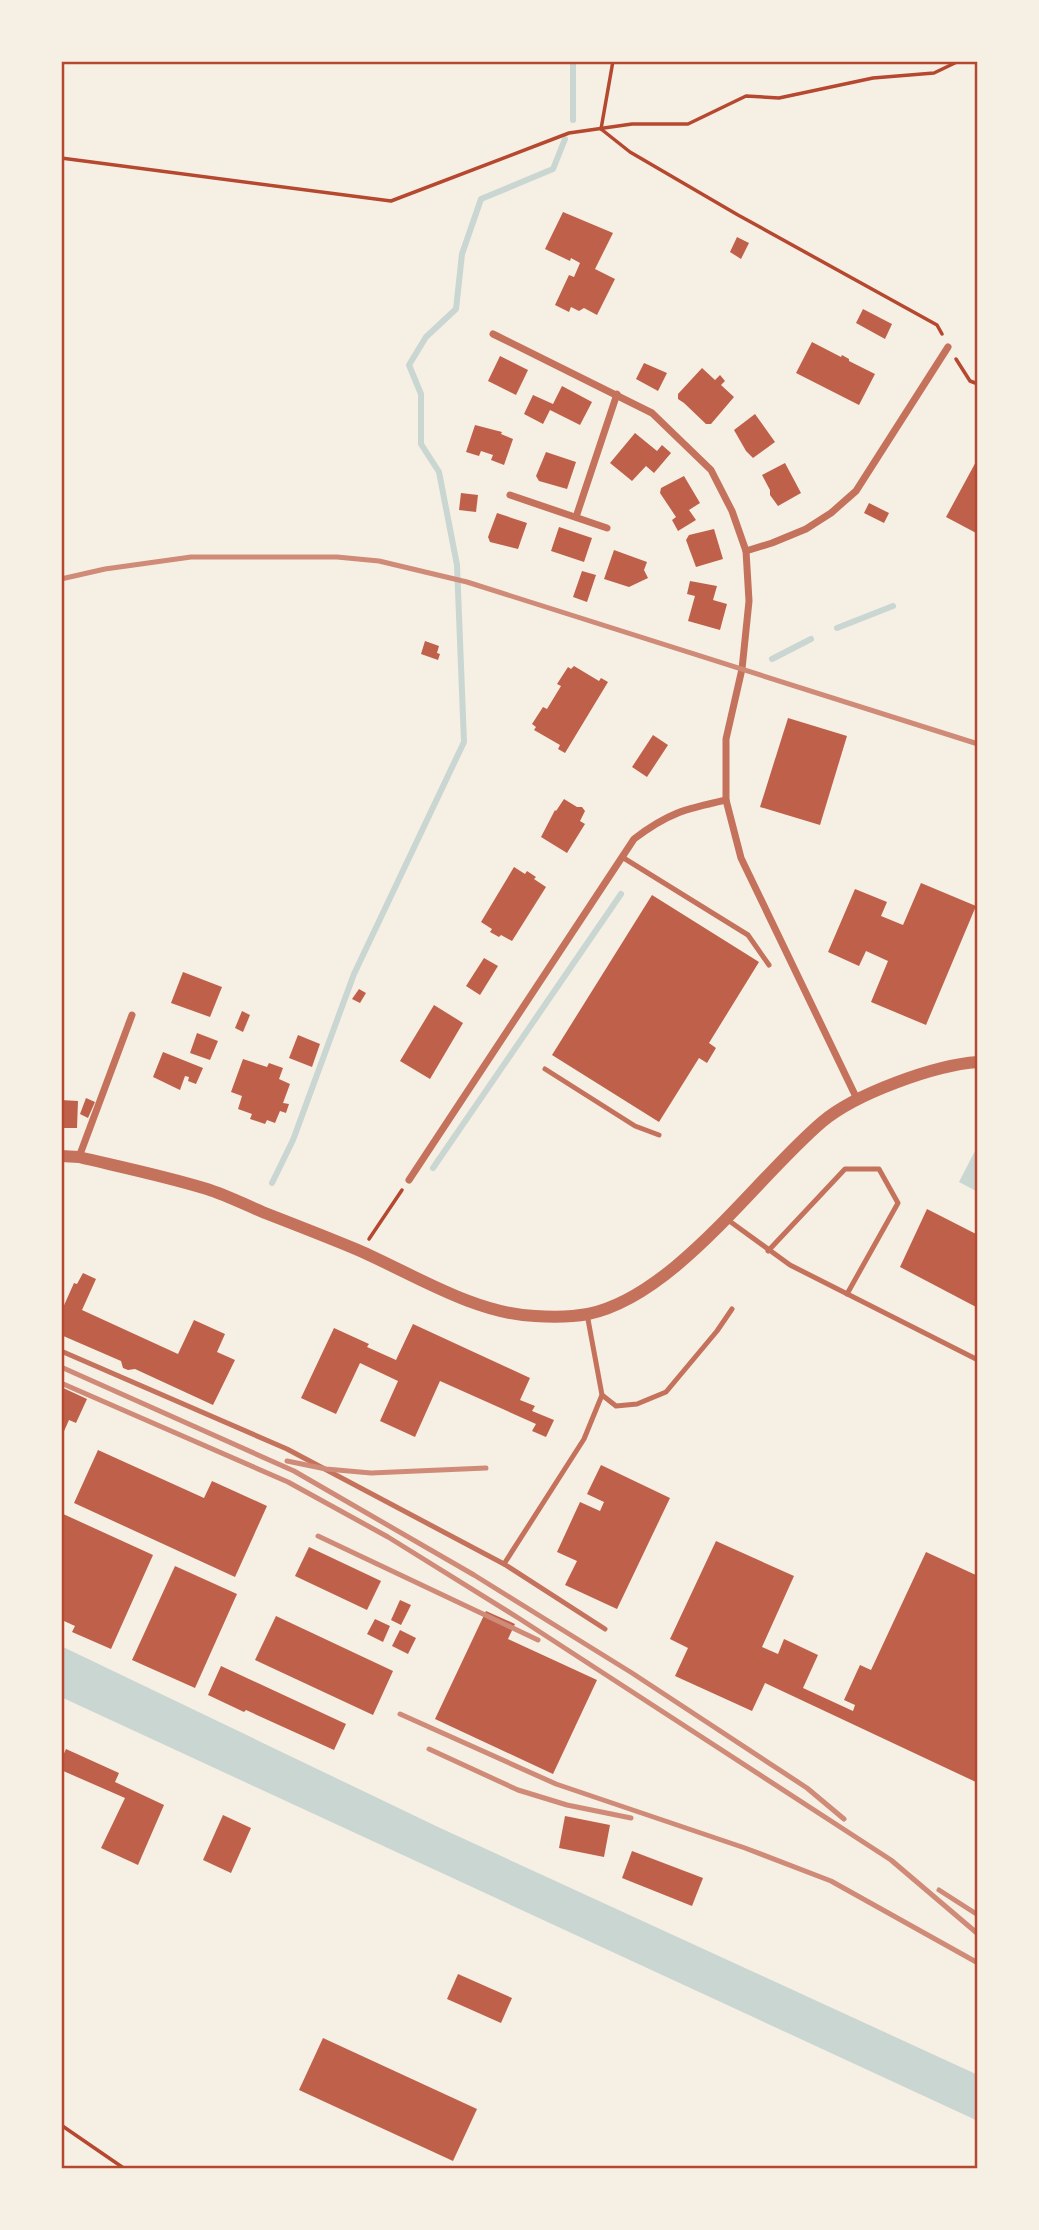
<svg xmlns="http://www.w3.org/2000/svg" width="1039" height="2230" viewBox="0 0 1039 2230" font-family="Commissioner,sans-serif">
	<rect width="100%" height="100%" fill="#f6efe4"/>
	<g fill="#c9d6d2">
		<path d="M975 1151 978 1152V1192L959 1182Z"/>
		<path d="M61 1646 438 1827 978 2075V2121L61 1697Z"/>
	</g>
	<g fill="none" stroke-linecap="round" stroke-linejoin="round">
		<g stroke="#c9d6d2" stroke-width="6">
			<path d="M573 61V120"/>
			<path d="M837 628 893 606"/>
			<path d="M772 659 811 639"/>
			<path d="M433 1168 621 894"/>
			<path d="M272 1183 293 1140 354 974 464 742 457 565 439 472 421 444V394L409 365 426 337 456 309 462 254 481 199 553 169 565 139"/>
		</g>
	</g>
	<g fill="#bf614a">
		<path d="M563 212 613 233 595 269 615 279 597 315 584 308 579 311 571 307 569 312 555 305 569 275 574 277 580 263 571 258 570 261 545 249Z"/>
		<path d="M737 237 749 243 741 259 730 252Z"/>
		<path d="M863 309 892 324 885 339 856 323Z"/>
		<path d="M812 342 841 357 842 355 849 359V361L875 374 859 405 796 373Z"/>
		<path d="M500 356 528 370 516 395 488 381Z"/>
		<path d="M644 363 667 373 658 391 636 379Z"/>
		<path d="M702 368 715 380 720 375 725 381 721 385 734 397 711 424H706L684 403 678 399V394Z"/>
		<path d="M562 386 592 402 580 425 550 410 543 424 524 414 533 395 553 404Z"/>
		<path d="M755 414 775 442 753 458 746 451 734 430Z"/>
		<path d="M475 425 502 432 501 434 513 439 504 465 491 460 493 455 481 451 479 456 466 452Z"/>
		<path d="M635 433 657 451 662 445 671 453 654 473 646 466 632 481 610 463Z"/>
		<path d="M546 452 576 462 567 489 539 481 536 476Z"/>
		<path d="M978 458V534L946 517Z"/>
		<path d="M785 463 801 493 778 506 770 495V490L762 475Z"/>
		<path d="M684 476 700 503 689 510 696 520 678 531 672 520 676 517 660 493 661 488Z"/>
		<path d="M461 493 478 495 476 512 459 510Z"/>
		<path d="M869 503 889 513 884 523 864 513Z"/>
		<path d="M497 513 527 523 518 549 490 542 488 537Z"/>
		<path d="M559 527 592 538 584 562 551 551Z"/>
		<path d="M714 529 723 559 696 567 686 540 689 535Z"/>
		<path d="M614 550 647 562 644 570 648 578 629 587 604 579Z"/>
		<path d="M582 571 596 575 587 602 573 597Z"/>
		<path d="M690 581 717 586 713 600 727 604 720 630 688 621 695 596 687 594Z"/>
		<path d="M425 641 439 646 437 653 440 654 438 660 421 654Z"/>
		<path d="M574 666 599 681 601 678 608 682 565 753 558 749 560 745 534 730 536 727 532 724 543 707 547 709 561 686 557 684 568 667 571 669Z"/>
		<path d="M788 718 847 736 820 825 760 807Z"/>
		<path d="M653 735 668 745 647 777 632 767Z"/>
		<path d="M564 799 577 807H582L585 811 580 821 585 824 567 853 541 837 555 810 556 811Z"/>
		<path d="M514 867 525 874 527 871 536 877 534 879 546 887 512 941 501 935 499 937 490 932 492 929 481 922Z"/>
		<path d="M921 883 976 906 926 1025 871 1002 888 961 866 951 859 966 828 952 855 889 887 902 881 916 903 925Z"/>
		<path d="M652 895 759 962 709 1043 716 1048 707 1063 699 1058 659 1122 552 1055Z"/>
		<path d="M484 958 498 966 480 995 466 986Z"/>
		<path d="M183 972 222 987 210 1017 171 1003Z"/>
		<path d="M359 989 366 993 360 1003 352 999Z"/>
		<path d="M434 1005 463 1023 430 1079 400 1061Z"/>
		<path d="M242 1011 250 1015 243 1032 235 1028Z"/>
		<path d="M197 1033 218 1041 210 1060 190 1053Z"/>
		<path d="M298 1035 320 1044 312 1067 289 1058Z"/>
		<path d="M163 1052 203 1068 196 1084 188 1081 189 1077 185 1076 180 1090 153 1077Z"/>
		<path d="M243 1059 267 1067 269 1063 283 1068 279 1079 290 1084 283 1103 289 1104 286 1113 280 1111 275 1123 267 1120 265 1124 250 1119 252 1114 238 1109 242 1096 231 1092Z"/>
		<path d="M86 1098 95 1102 88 1118 80 1114Z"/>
		<path d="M61 1100 78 1101 77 1128H61Z"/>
		<path d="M927 1209 978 1235V1308L900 1267Z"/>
		<path d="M83 1273 96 1279 82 1310 178 1354 194 1320 225 1334 217 1352 235 1360 213 1405 135 1369 128 1370 123 1368 121 1361 61 1335V1312L74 1283 77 1284Z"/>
		<path d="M413 1324 530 1378 520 1400 535 1406 532 1411 554 1420 546 1437 532 1431 536 1424 440 1381 415 1437 380 1421 398 1381 360 1363 336 1414 301 1398 334 1328 369 1344 367 1347 396 1360Z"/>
		<path d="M61 1387 87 1399 76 1423 69 1420 61 1438Z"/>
		<path d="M98 1450 204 1498 212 1481 267 1506 235 1577 74 1503Z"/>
		<path d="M601 1465 670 1498 617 1609 565 1585 577 1561 557 1552 580 1502 600 1511 604 1502 587 1494Z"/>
		<path d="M61 1513 153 1555 111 1649 72 1632 75 1626 64 1621 61 1628Z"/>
		<path d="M716 1541 794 1576 762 1647 778 1654 784 1639 818 1655 803 1688 853 1711 855 1705 844 1700 860 1665 871 1670 926 1552 978 1576V1783L765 1683 752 1711 675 1676 688 1648 670 1639Z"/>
		<path d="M309 1547 381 1581 367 1610 295 1576Z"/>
		<path d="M175 1566 237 1594 195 1688 132 1660Z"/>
		<path d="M400 1600 411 1605 401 1625 391 1620Z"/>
		<path d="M486 1611 515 1624 508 1639 597 1680 553 1774 435 1719Z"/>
		<path d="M276 1616 393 1671 373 1715 255 1660Z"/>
		<path d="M375 1619 390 1626 383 1642 367 1634Z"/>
		<path d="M400 1630 416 1638 408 1654 392 1646Z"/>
		<path d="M221 1666 346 1724 334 1750 246 1710 244 1712 208 1695Z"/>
		<path d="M66 1749 119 1773 115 1782 164 1805 138 1865 101 1848 125 1798 61 1770V1760Z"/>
		<path d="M223 1815 251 1828 231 1873 203 1860Z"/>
		<path d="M565 1816 610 1825 604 1857 559 1848Z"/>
		<path d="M632 1851 703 1878 692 1906 622 1878Z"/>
		<path d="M458 1974 512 1998 501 2023 447 1999Z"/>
		<path d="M323 2038 477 2109 453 2161 299 2090Z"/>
	</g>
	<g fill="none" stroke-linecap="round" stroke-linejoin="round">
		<g stroke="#b5482f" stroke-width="3.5">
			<path d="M601 129 630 152 738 215 937 325 942 334"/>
			<path d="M601 129 613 61"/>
			<path d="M61 158 391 201 569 133 632 124H688L746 96 779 98 873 78 934 73 959 61"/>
			<path d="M956 359 970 381 978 384"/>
			<path d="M369 1239 402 1190"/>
			<path d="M61 2125 125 2169"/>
		</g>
		<g stroke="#c5725c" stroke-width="5">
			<path d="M622 857 748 935 769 965"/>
			<path d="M545 1069 635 1126 659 1135"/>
			<path d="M728 1220 790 1265 978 1360"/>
			<path d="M768 1251 845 1169H879L898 1203 847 1294"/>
			<path d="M61 1351 287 1449 504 1564 584 1439 602 1395 587 1314"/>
			<path d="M602 1395 616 1406 637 1404 666 1392 717 1331 732 1309"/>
			<path d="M504 1564 605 1629"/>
		</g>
		<g stroke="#c5725c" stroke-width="7">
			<path d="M493 334 652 413 711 470 732 511 746 551 749 601 742 669 726 739V800L741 858 857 1099"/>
			<path d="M510 495 607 528"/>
			<path d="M576 517 617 394"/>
			<path d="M746 551 772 543 806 529 831 513 856 491 948 347"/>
			<path d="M79 1157 132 1015"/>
			<path d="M409 1180 634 839C668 813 685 809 726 800"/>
		</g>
		<path stroke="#c5725c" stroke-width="12" d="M61 1156 79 1157C121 1167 165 1176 207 1189 226 1195 246 1205 265 1213 296 1225 327 1237 358 1250 413 1274 475 1314 535 1316 551 1317 572 1317 588 1314 675 1296 755 1179 822 1122 855 1094 934 1065 978 1062"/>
		<g stroke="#cf8b77" stroke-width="5">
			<path d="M61 579 105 569 191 557H337L379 561 467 582 978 744"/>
			<path d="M61 1367 294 1471 474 1575 632 1673 807 1788 844 1819"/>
			<path d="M61 1383 288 1482 388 1537 520 1619 891 1860 978 1934"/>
			<path d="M287 1461 326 1469 371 1473 486 1468"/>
			<path d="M318 1536 538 1640"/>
			<path d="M400 1714 556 1784 745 1848 831 1881 978 1963"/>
			<path d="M429 1749 518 1790 567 1805 631 1818"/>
			<path d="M939 1890 978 1915"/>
		</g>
	</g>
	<rect width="1039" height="2230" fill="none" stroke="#f6efe4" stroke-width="126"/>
	<rect x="63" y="63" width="913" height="2104" fill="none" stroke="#b5482f" stroke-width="2.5"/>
</svg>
